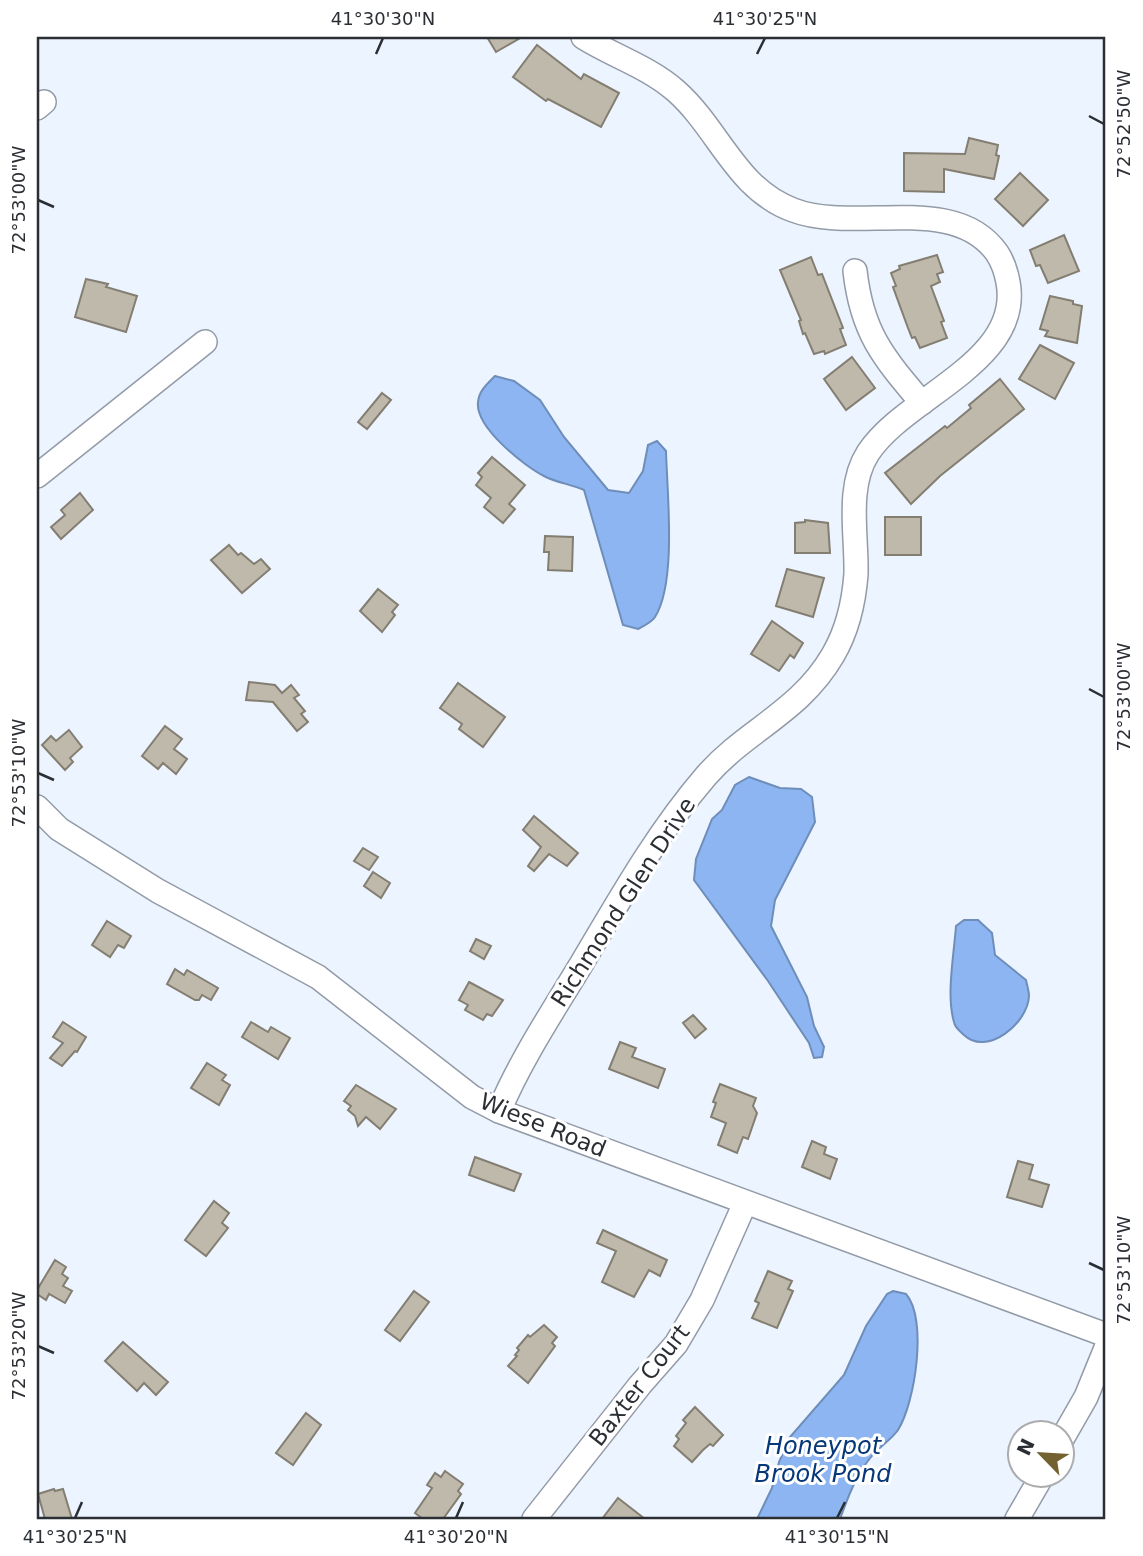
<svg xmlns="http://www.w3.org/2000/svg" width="1143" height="1556" viewBox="0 0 1143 1556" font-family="'DejaVu Sans',sans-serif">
	<rect width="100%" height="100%" fill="#ecf4ff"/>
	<g fill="#8cb5f2" stroke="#6f8db9" stroke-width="2">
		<path d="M495 376 514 381 540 400 564 437 608 490 629 493 643 471 648 445 657 441 666 451C667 492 677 582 655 617 652 622 644 626 638 629L623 625 584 490C571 484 557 483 544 476 524 466 475 427 478 402 479 391 487 384 495 376Z"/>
		<path d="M749 777 780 788 801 789 812 797 815 822 775 900 771 926 807 997 814 1026 824 1047 822 1057 814 1058 809 1043 768 981 694 880 696 859 712 819 722 810 735 785Z"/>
		<path d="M964 920H978L992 933 995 955 1026 980C1027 985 1029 991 1029 996 1028 1023 987 1057 964 1035 960 1031 955 1028 954 1022 946 996 954 954 956 926Z"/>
		<path d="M893 1291 906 1294C928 1319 915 1403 898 1430 891 1440 879 1447 871 1457 856 1475 848 1497 840 1519H757L772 1488 779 1462 790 1437 844 1375 866 1326 887 1294Z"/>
	</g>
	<g fill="#beb9aa" stroke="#837e71" stroke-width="2">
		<path d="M487 37H522L496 52Z"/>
		<path d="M537 45 581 79 584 74 619 93 601 127 548 99 546 101 513 77Z"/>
		<path d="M969 138 998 145 996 155 999 156 994 179 944 169V192L904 191V153L965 154Z"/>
		<path d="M1020 173 1048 200 1023 226 995 199Z"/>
		<path d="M1064 235 1079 271 1048 283 1040 265 1036 266 1030 250Z"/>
		<path d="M937 255 943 272 937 274 940 282 931 286 944 321 941 322 947 338 920 348 915 337 912 338 908 328 893 287 896 286 891 273 900 269 899 266Z"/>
		<path d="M811 257 818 275 822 274 843 328 840 329 846 345 825 354 824 351 814 354 805 333 803 334 799 321 801 320 780 270Z"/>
		<path d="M86 279 108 284 106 287 137 296 126 332 75 317Z"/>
		<path d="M1050 296 1073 301V304L1082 306 1077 343 1045 336 1048 331 1040 329Z"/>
		<path d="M1040 345 1074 363 1055 399 1019 379Z"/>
		<path d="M852 357 875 388 846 410 824 379Z"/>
		<path d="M1000 379 1024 409 940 476 911 504 885 473 945 426 947 428 971 408 969 405Z"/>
		<path d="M382 393 391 400 367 429 358 422Z"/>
		<path d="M492 457 525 485 509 504 515 509 503 523 484 507 491 498 476 485 482 477 478 473Z"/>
		<path d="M80 493 93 510 61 539 51 527 65 515 61 510Z"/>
		<rect x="885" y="517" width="36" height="38"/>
		<path d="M805 520 828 523 830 553H795V523L805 522Z"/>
		<path d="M545 536 573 537 572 571 548 570 549 552H544Z"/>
		<path d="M229 545 238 555 241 553 254 564 261 559 270 569 242 593 211 560Z"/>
		<path d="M787 569 824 578 813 617 776 606Z"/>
		<path d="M378 589 398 605 392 612 395 615 382 632 360 611Z"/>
		<path d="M772 621 803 643 794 658 790 655 779 671 751 654Z"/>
		<path d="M249 682 275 685 282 693 291 685 299 695 294 698 305 711 301 714 308 722 297 731 273 702 246 700Z"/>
		<path d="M458 683 505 717 483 747 459 729 462 724 440 708Z"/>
		<path d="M165 726 182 739 174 749 187 759 176 774 163 763 158 769 142 756Z"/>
		<path d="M69 730 82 747 70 758 73 762 65 770 42 745 51 736 56 741Z"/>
		<path d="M534 816 578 853 567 866 549 854 534 871 528 866 541 847 523 830Z"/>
		<path d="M363 848 378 857 369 870 354 861Z"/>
		<path d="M373 872 390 883 381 898 364 886Z"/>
		<path d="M107 921 131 936 124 948 118 945 110 957 92 945Z"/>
		<path d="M476 939 491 946 484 959 470 951Z"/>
		<path d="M175 969 184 975 187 970 218 988 211 1000 202 995 199 1000H195L167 984Z"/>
		<path d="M469 982 503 1000 492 1016 487 1014 483 1020 465 1010 468 1005 459 1000Z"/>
		<path d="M693 1015 706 1029 695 1038 683 1023Z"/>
		<path d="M63 1022 86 1037 77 1052 75 1051 62 1066 50 1058 63 1043 53 1037Z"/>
		<path d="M251 1022 268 1032 271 1027 290 1038 278 1059 242 1037Z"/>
		<path d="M620 1042 636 1048 632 1057 665 1069 658 1088 609 1069Z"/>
		<path d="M207 1063 226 1075 222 1080 230 1085 219 1105 191 1088Z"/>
		<path d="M720 1084 756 1098 753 1106 757 1113 748 1139 743 1137 737 1153 718 1145 726 1123 711 1117 716 1103 713 1102Z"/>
		<path d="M356 1085 396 1109 380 1129 366 1117 358 1126 355 1116 348 1110 351 1106 344 1101Z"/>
		<path d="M812 1141 826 1147 824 1154 837 1159 830 1179 802 1167Z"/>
		<path d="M475 1157 521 1174 514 1191 469 1175Z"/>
		<path d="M1018 1161 1033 1165 1029 1179 1049 1185 1042 1207 1007 1197Z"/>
		<path d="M214 1201 229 1213 222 1223 228 1228 206 1256 185 1240Z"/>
		<path d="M603 1230 667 1260 660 1276 649 1270 634 1297 602 1282 616 1251 597 1243Z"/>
		<path d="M55 1260 66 1267 62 1274 68 1278 63 1286 72 1291 65 1303 49 1294 46 1300 37 1294V1290Z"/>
		<path d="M768 1271 792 1281 788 1289 793 1291 777 1328 752 1318 759 1303 755 1301Z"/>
		<path d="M414 1291 429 1302 400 1341 385 1330Z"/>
		<path d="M544 1325 557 1337 552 1343 555 1346 528 1383 508 1366 517 1356 515 1355 519 1350 517 1348 528 1335 530 1337Z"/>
		<path d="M123 1342 168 1382 156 1395 144 1383 137 1391 105 1361Z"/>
		<path d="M695 1407 723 1435 713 1446 710 1444 703 1450 692 1462 674 1446 679 1439 676 1436 686 1423 683 1420Z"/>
		<path d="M306 1413 321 1425 293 1465 276 1453Z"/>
		<path d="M445 1471 463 1484 458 1491 461 1494 443 1519H423L415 1513 432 1488 427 1485 435 1473 441 1477Z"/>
		<path d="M54 1489 55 1491 63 1489 72 1519H45L38 1494Z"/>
		<path d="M618 1498 645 1519H602Z"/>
	</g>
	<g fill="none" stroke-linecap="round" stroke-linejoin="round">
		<g stroke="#929ba7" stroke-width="26">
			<g id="minor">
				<path d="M37 108 44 102"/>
				<path d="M855 271C862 333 883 357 922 403"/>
				<path d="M37 476 205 342"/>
				<path d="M37 807 59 829 158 891 318 977 472 1097 499 1111 1106 1335"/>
				<path d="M499 1111C521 1059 553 1011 582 963 620 899 657 833 706 776 747 729 799 713 833 655 847 631 854 601 856 574 857 535 846 487 868 453 905 396 1023 362 1008 282 1006 271 1003 262 997 253 954 192 855 234 793 210 736 189 719 129 676 91 649 67 613 56 583 37"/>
				<path d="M1062 1439 1086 1397 1106 1348"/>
				<path d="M534 1519 640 1385 676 1344 702 1300 745 1203"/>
				<path d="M1017 1519 1042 1476"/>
			</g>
		</g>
		<use href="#minor" stroke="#fff" stroke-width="23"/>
	</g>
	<path fill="none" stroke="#2b2f34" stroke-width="2.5" d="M376 54 383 38M757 54 765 38M1089 116 1104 124M38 200 54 207M1089 689 1104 697M38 773 54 780M1089 1263 1104 1270M38 1346 54 1353M75 1518 82 1502M456 1518 463 1502M837 1518 845 1502"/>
	<g text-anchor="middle" stroke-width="6" stroke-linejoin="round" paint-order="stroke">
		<g font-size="23" fill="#2b2f34" stroke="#fff">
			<text transform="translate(623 902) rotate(-57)" y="8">Richmond Glen Drive</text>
			<text transform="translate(543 1125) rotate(22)" y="8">Wiese Road</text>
			<text transform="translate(639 1385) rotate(-52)" y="8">Baxter Court</text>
		</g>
		<g font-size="24" font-style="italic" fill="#063779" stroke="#fff">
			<text x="823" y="1454">Honeypot<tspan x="823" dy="28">Brook Pond</tspan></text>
		</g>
	</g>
	<rect width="1143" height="1556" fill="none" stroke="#ffffff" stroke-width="77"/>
	<g transform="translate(1041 1454) rotate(295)"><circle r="33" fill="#ffffff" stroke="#aaacae" stroke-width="2"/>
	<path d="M0-5L12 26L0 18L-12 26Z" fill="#736230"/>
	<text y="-10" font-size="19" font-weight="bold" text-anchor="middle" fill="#2b2f34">N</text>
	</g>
	<rect x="38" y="38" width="1066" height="1480" fill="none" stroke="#2b2f34" stroke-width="2.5"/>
	<g font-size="18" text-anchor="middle" fill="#2b2f34">
		<text x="383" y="25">41°30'30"N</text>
		<text x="765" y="25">41°30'25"N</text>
		<text transform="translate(1124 124) rotate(-90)" y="6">72°52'50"W</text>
		<text transform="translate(19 200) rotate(-90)" y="6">72°53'00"W</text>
		<text transform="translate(1124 697) rotate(-90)" y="6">72°53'00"W</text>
		<text transform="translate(19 773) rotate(-90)" y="6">72°53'10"W</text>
		<text transform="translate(1124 1270) rotate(-90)" y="6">72°53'10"W</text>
		<text transform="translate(19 1346) rotate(-90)" y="6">72°53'20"W</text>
		<text x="75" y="1543">41°30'25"N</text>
		<text x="456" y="1543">41°30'20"N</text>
		<text x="837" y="1543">41°30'15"N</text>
	</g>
</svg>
